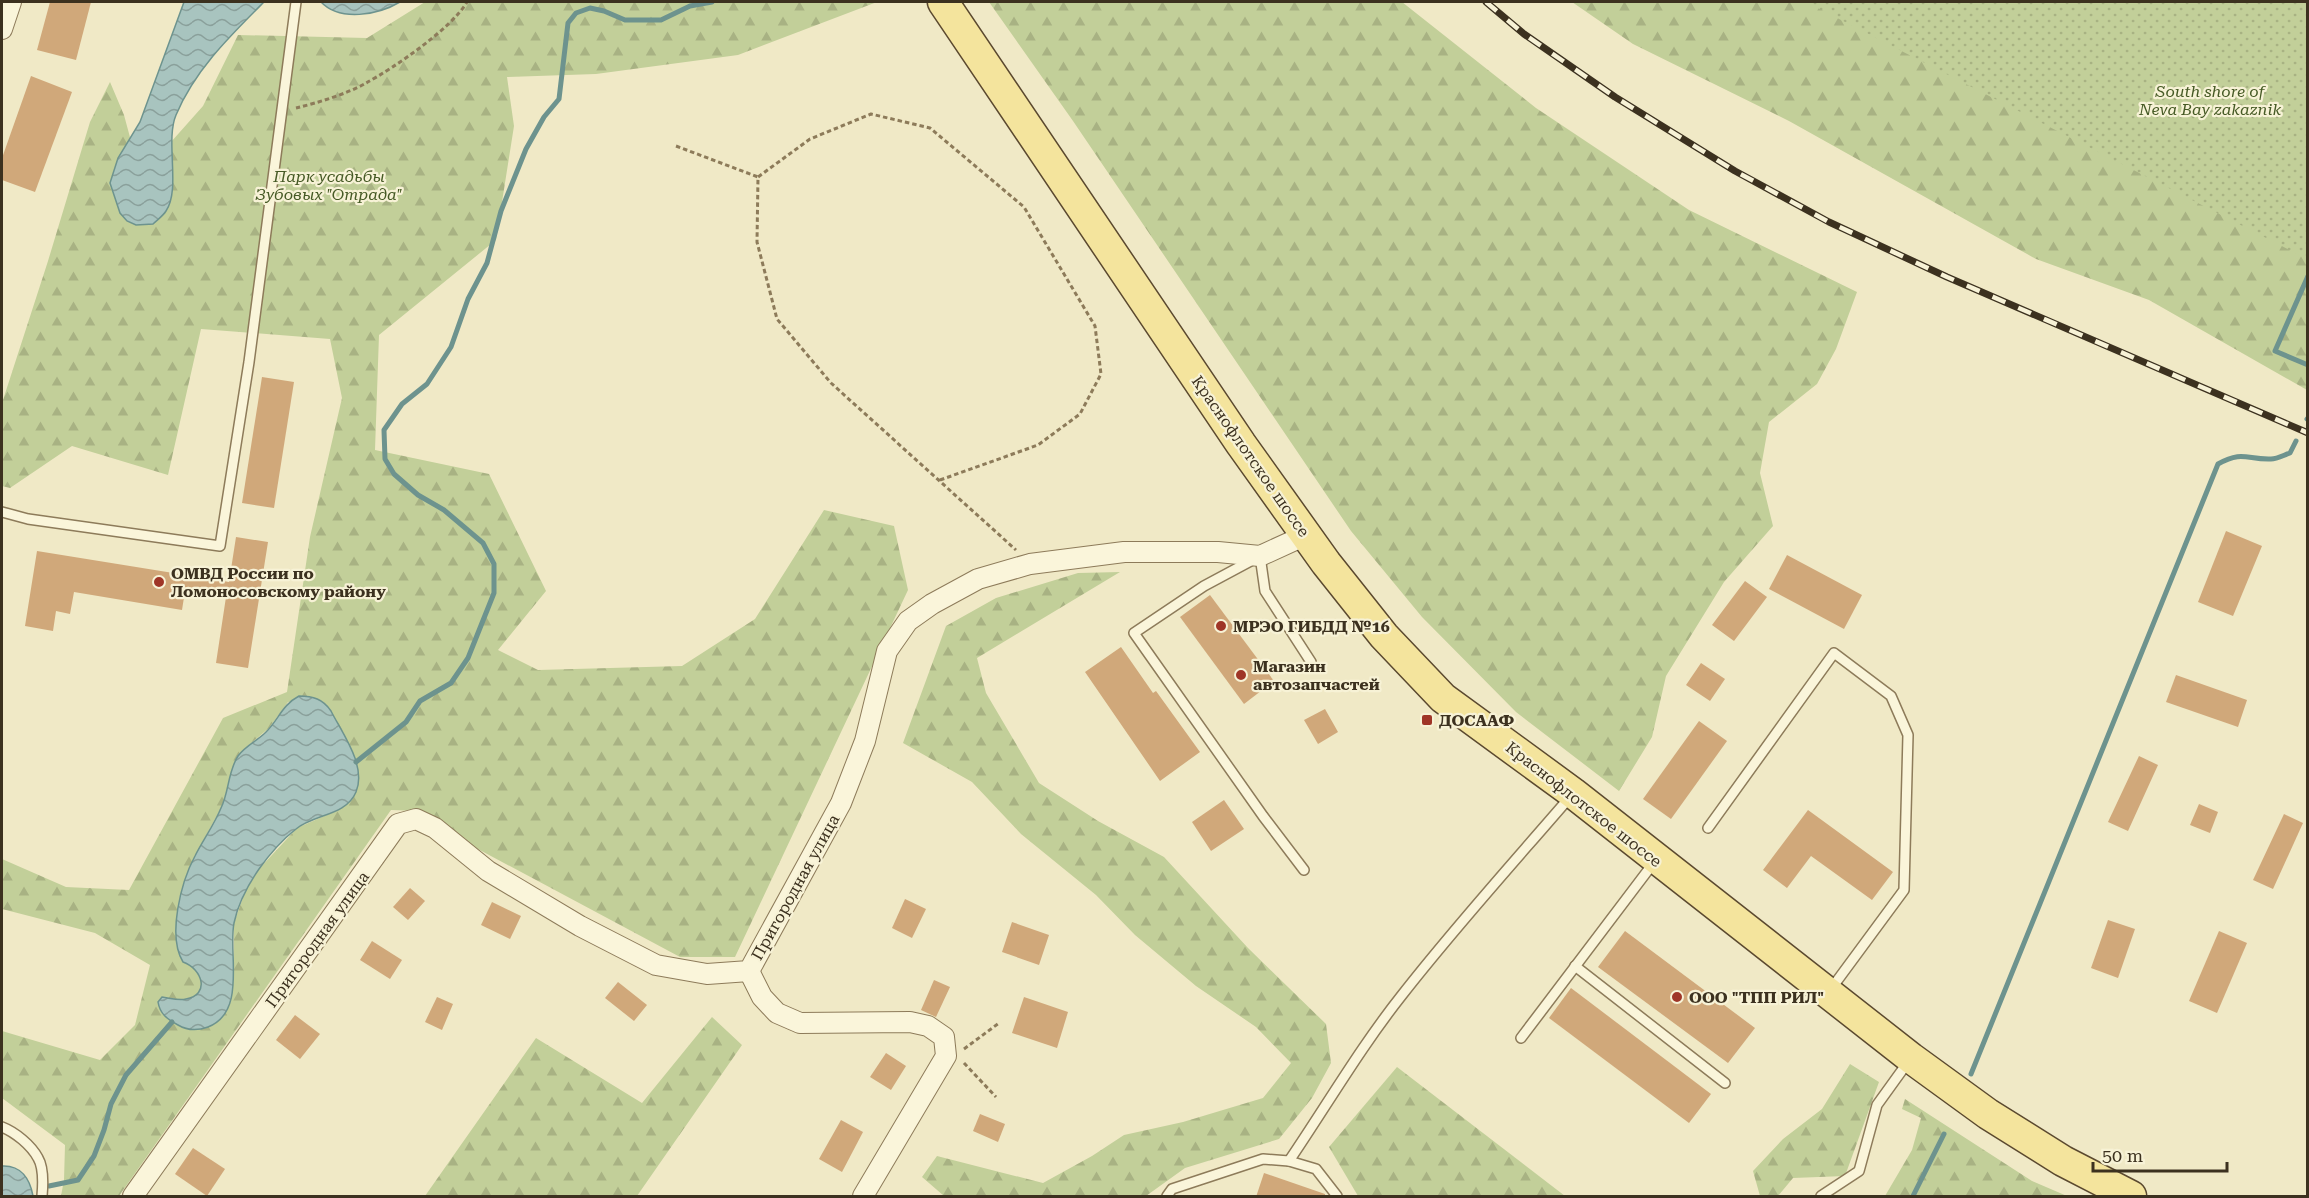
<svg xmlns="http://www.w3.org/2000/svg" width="2309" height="1198" viewBox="0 0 2309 1198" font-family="'Roboto Serif',serif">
	<defs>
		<pattern id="forest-firs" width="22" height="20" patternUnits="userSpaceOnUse" patternTransform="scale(1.5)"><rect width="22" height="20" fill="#c2cf99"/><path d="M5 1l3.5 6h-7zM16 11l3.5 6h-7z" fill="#a8b283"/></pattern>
		<pattern id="park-dots" width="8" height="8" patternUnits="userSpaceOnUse" patternTransform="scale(1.5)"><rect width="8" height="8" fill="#c2cf99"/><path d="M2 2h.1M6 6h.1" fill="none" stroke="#a8b283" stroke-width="1.8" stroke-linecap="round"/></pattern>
		<pattern id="water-waves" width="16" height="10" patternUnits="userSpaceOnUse" patternTransform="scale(1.5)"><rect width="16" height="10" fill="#a8c4bf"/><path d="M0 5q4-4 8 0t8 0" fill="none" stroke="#8aa09b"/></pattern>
	</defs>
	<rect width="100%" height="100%" fill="#f0e9c6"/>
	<g fill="url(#forest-firs)" fill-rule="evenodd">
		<path d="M425 2H877L738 55 596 74 507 77 514 126 496 240 379 335 375 450 489 474 546 591 498 650 538 670 682 666 755 619 824 510 894 526 908 590 735 957H680L476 848 420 811 391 810 119 1196H61L64 1180 65 1145 2 1098V1031L100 1060 135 1025 150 965 95 933 2 909V859L66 887 129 890 223 718 287 692 310 537 342 398 330 339 201 329 168 475 72 446 10 488 2 486V403L48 261 90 122 110 82 124 115 131 141 118 158 173 183 171 142 203 106 238 35 367 38ZM316 698 326 704 356 762 338 810 297 828 259 869 245 892 234 923V956L231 999 219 1021 162 997C170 998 179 1001 186 999 210 995 203 969 183 962L176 928 185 881 194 858 222 806 236 760 250 744 269 728 288 702Z"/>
		<path d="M989 2H1402L1536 108 1689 210 1857 292 1836 349 1817 384 1769 422 1760 473 1773 526 1724 582 1666 676 1652 737 1619 791 1516 712 1422 617 1351 531 1073 121Z"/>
		<path d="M1572 2H2307V390L2149 300 2036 259 1789 121 1633 44Z"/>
		<path d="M1120 572 977 658 986 693 1039 783 1098 821 1164 857 1248 948 1326 1024 1331 1063 1312 1098 1279 1139 1185 1168 1146 1196H944L922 1177 937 1156 1043 1183 1092 1156 1124 1135 1183 1122 1263 1098 1291 1063 1256 1027 1196 986 1135 935 1096 895 1021 834 972 782 903 743 946 626 996 598 1078 573Z"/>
		<path d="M712 1017 742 1045 637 1196H425L536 1038 642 1103Z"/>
		<path d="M1850 1064 1879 1082 1845 1176 1793 1178 1778 1196H1760L1753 1171 1783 1139 1822 1109Z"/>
		<path d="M1397 1067 1565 1196H1358L1329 1147Z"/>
		<path d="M1905 1099 2032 1181 2067 1196H1885L1912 1150 1921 1118 1902 1109Z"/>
	</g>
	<path fill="url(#park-dots)" d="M1806 2H2307V259Z"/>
	<g fill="url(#water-waves)" stroke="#6d938e" stroke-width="1.5">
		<path d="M184 2H264C230 36 195 70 176 115 165 141 181 189 166 211 163 216 157 220 153 224L136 225 127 221 120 213 110 183 118 158 140 122Z"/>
		<path d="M321 2H320H400C378 15 340 22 321 2Z"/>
		<path d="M299 696C313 696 323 699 331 711 342 733 367 766 356 792 346 816 314 814 296 829 282 840 269 855 259 869 248 885 238 904 234 923 228 953 247 1012 208 1027 197 1031 188 1031 178 1025 167 1019 160 1014 158 1002L162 997C170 998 179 1001 186 999 210 995 203 969 183 962 167 936 181 882 195 856 203 840 214 825 221 808 229 792 228 771 238 756 245 746 257 741 266 732 279 719 282 705 299 696Z"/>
		<path d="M2 1166C21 1165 30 1179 33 1196H2Z"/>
	</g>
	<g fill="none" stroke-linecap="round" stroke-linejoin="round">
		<g stroke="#6d938e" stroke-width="5">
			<path d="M2308 276 2275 351 2308 365"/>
			<path d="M2307 419 2308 418"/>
			<path d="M356 762 406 722 420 701 451 683 468 658 494 593V564L483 543 444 510 418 495 394 474 385 459 384 430 402 404 427 384 451 347 468 299 487 263 501 211 526 149 544 117 559 99 568 23 576 13 590 8 604 11 625 20H661L690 6 712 2"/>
			<path d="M1971 1074 2218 464C2243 450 2247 460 2271 459 2277 459 2284 455 2290 453L2296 441"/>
			<path d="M49 1186 78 1180 94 1156 104 1130 111 1104 126 1075 172 1022"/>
			<path d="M1913 1196 1944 1134"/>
		</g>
	</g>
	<g fill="#d0a87a">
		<path d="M50 2H91L76 60 37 50Z"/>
		<path d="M31 76 72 92 35 192 2 180V158Z"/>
		<path d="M262 377 294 382 274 508 242 503Z"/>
		<path d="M2226 531 2262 546 2233 616 2198 602Z"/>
		<path d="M236 537 268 542 248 668 216 663 226 597 185 591 182 610 74 592 70 614 56 611 53 631 25 626 37 551 229 582Z"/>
		<path d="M1787 555 1862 595 1844 629 1769 589Z"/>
		<path d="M1745 581 1767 597 1734 641 1712 625Z"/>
		<path d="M1210 595 1274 681 1244 704 1180 617Z"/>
		<path d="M1121 647 1153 693 1156 691 1200 752 1160 781 1085 672Z"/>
		<path d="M1701 663 1725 679 1710 701 1686 685Z"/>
		<path d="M2176 675 2247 700 2238 727 2166 702Z"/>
		<path d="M1325 709 1338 732 1318 744 1304 720Z"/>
		<path d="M1699 721 1727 741 1671 819 1643 799Z"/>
		<path d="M2139 756 2158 765 2128 831 2108 822Z"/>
		<path d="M1224 800 1244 829 1211 851 1192 822Z"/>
		<path d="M2199 804 2218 812 2210 833 2190 825Z"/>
		<path d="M1808 810 1893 872 1872 900 1811 856 1787 888 1763 870Z"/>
		<path d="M2284 814 2303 823 2273 889 2253 880Z"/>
		<path d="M410 888 425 901 408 920 393 907Z"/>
		<path d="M905 899 926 909 912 938 892 928Z"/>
		<path d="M492 902 521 916 510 939 481 925Z"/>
		<path d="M2108 920 2135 929 2118 978 2091 968Z"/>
		<path d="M1012 922 1049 935 1039 965 1002 952Z"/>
		<path d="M1625 931 1755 1028 1728 1063 1598 967Z"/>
		<path d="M2219 931 2247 943 2217 1013 2189 1001Z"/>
		<path d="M372 941 402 960 390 979 360 960Z"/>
		<path d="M934 980 950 987 936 1017 921 1010Z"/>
		<path d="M618 982 647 1005 634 1021 605 998Z"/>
		<path d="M1571 988 1711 1094 1689 1123 1549 1018Z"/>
		<path d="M437 997 453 1004 442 1030 425 1022Z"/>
		<path d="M1024 997 1068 1012 1057 1048 1012 1033Z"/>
		<path d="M295 1015 320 1034 300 1059 276 1040Z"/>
		<path d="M886 1053 906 1066 891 1090 870 1077Z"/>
		<path d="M980 1114 1005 1124 998 1142 973 1131Z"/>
		<path d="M841 1120 863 1132 842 1172 819 1159Z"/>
		<path d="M193 1148 225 1169 207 1196 175 1174Z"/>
		<path d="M1264 1173 1325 1194V1197H1256Z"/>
	</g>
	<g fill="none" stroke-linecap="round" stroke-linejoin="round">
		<g stroke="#8d7b5a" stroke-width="12">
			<g id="service">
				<path d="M2 512 28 519 220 546 249 362 296 2"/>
				<path d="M1708 828 1834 653 1891 696 1908 735 1904 890 1831 989"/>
				<path d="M1304 870 1263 816 1134 633 1204 586 1260 556 1265 591 1311 662"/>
				<path d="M1575 966 1725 1083"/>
				<path d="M1521 1038 1655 861"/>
				<path d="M2 1127C15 1132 31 1145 38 1158 44 1168 43 1185 42 1196"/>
				<path d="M1289 1161C1327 1105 1360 1048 1402 995 1455 927 1514 862 1570 797"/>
				<path d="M1167 1196 1172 1189 1263 1159 1289 1161 1316 1169 1337 1196"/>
				<path d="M1821 1196 1859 1171 1877 1105 1908 1062"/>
			</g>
		</g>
		<g stroke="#8d7b5a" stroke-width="22">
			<g id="minor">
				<path d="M2 29 11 2"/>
				<path d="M749 971 762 997 777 1013 800 1023 910 1022 928 1026 944 1037 946 1056 863 1196"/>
				<path d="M133 1196 398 824 416 819 435 828 488 871 580 926 656 965 707 974 749 971 841 803 865 741 887 651 908 621 932 604 978 579 1030 564 1124 552H1218L1260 556 1306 535"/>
			</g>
		</g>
		<g stroke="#5b492f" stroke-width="33">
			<path id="primary" d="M943 2 1241 444 1326 563 1384 636 1443 698 1573 793 1911 1058 1988 1114 2063 1161 2131 1196"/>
		</g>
		<g stroke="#8d7b5a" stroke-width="3" stroke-dasharray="4.5 3" stroke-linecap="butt">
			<path d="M296 108C317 103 347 94 366 83 394 68 452 28 467 2"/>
			<path d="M676 146 758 177"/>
			<path d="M940 480 1038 445 1080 414 1101 374 1095 326 1024 207 930 128 871 114 810 139 758 177 757 242 777 319 831 383 1016 550"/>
			<path d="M964 1049 999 1023"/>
			<path d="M964 1063 996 1097"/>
		</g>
		<use href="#service" stroke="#faf5da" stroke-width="9"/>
		<use href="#minor" stroke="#faf5da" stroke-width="20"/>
		<use href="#primary" stroke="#f4e49d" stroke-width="30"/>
		<g stroke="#3c311f" stroke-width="7">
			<path id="rail" d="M1486 2 1524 34 1615 97 1735 171 1829 222 1947 277 2308 433"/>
		</g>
		<use href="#rail" stroke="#f7f2d6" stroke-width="4.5" stroke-dasharray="14" stroke-linecap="butt"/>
	</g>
	<g fill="#9f3527" stroke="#f7f2d6" stroke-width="2">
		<circle cx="159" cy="582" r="6"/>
		<circle cx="1221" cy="626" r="6"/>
		<circle cx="1241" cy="675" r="6"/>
		<rect x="1421" y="714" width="12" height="12" rx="3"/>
		<circle cx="1677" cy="997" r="6"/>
	</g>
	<g text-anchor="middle" stroke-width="4.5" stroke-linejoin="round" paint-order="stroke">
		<g font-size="16" font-style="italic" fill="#465a25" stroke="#f7f2d6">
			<text x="2210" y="97">South shore of<tspan x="2210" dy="18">Neva Bay zakaznik</tspan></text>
			<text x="329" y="182">Парк усадьбы<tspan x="329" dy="18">Зубовых "Отрада"</tspan></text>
		</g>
		<g font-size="16" fill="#3c311f" stroke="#f7f2d6">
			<text transform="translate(1251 456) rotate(55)" y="6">Краснофлотское шоссе</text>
			<text transform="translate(1584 804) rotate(38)" y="6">Краснофлотское шоссе</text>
			<text transform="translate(795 887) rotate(-61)" y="6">Пригородная улица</text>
			<text transform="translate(317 939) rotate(-54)" y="6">Пригородная улица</text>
		</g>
		<g font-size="16" font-weight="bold" fill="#3c311f" stroke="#f7f2d6" text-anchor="start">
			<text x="171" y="579">ОМВД России по<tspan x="171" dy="18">Ломоносовскому району</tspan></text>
			<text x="1233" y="632">МРЭО ГИБДД №16</text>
			<text x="1253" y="672">Магазин<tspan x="1253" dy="18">автозапчастей</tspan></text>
			<text x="1439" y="726">ДОСААФ</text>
			<text x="1689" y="1003">ООО "ТПП РИЛ"</text>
		</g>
	</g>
	<rect width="2309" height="1198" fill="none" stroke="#3c311f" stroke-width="6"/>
	<path d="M2093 1162v9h134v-9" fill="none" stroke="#3c311f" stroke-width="3"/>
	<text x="2102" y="1162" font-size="18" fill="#3c311f" stroke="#f7f2d6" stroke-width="4.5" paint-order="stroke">50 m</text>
</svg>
